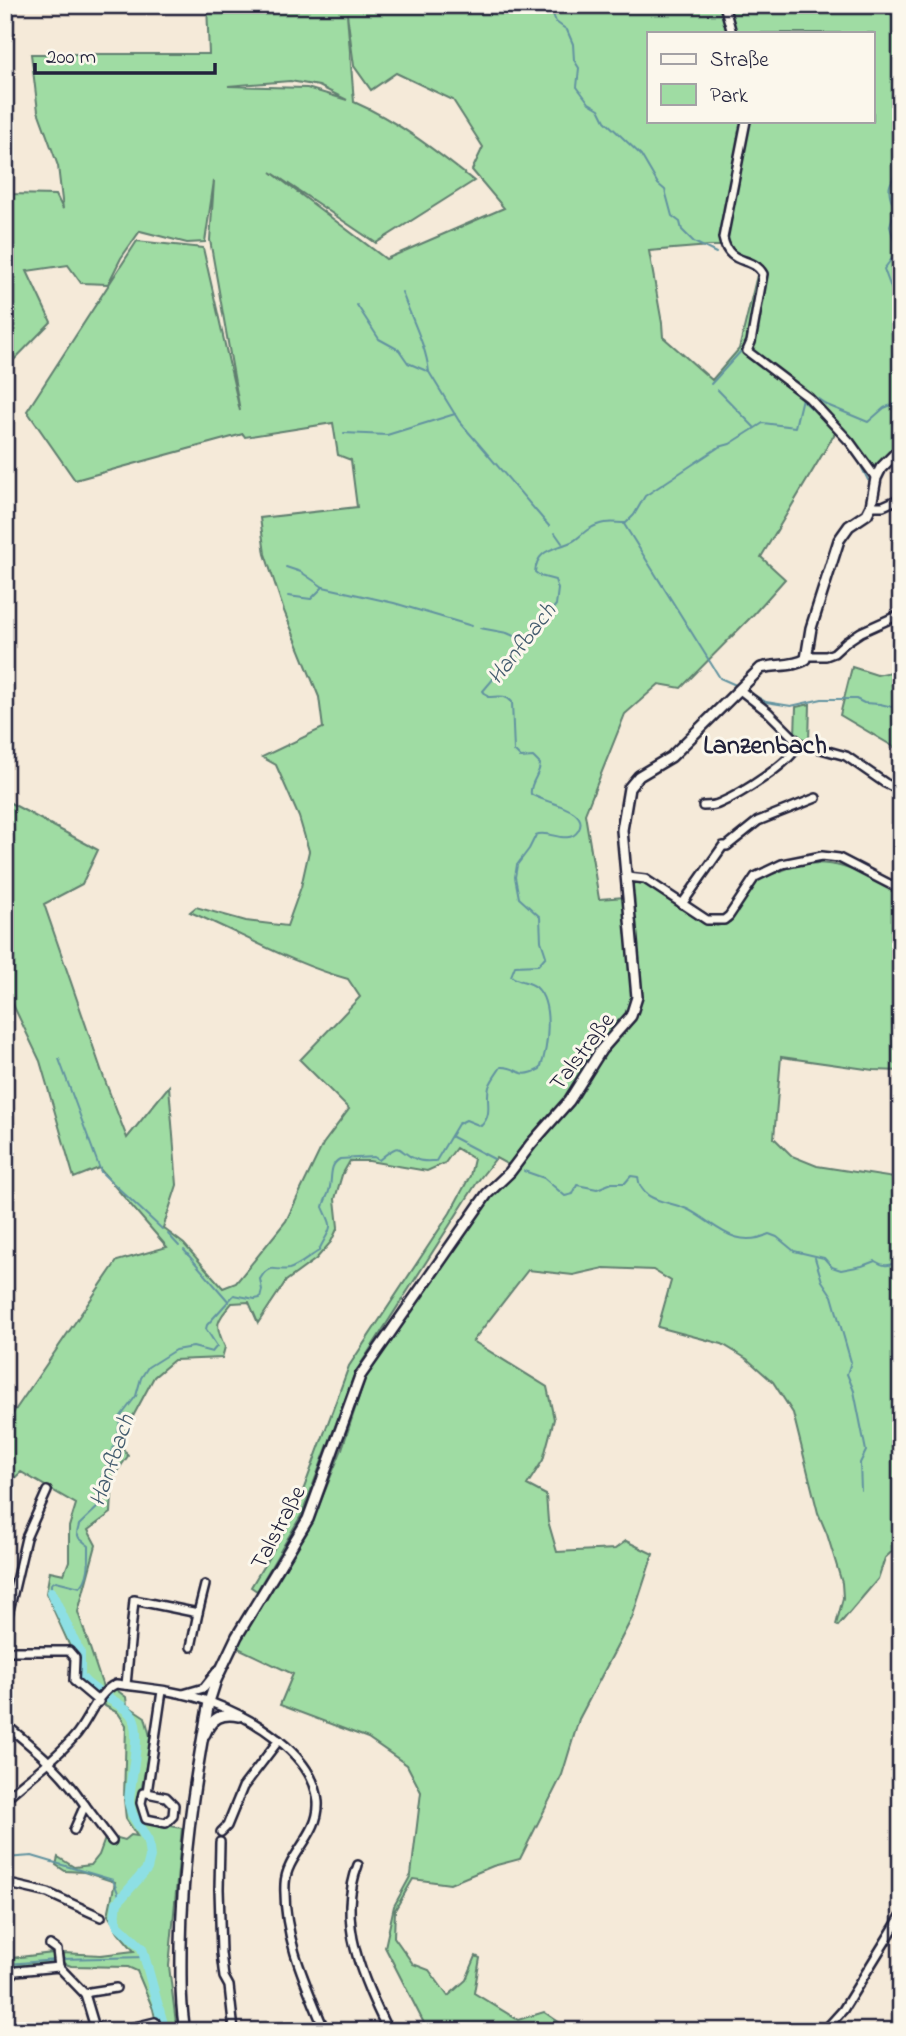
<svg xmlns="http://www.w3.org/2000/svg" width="906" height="2036" viewBox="0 0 906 2036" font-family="'Indie Flower',sans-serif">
	<rect width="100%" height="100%" fill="#f5ead9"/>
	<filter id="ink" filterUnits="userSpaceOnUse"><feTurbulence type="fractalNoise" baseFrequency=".0143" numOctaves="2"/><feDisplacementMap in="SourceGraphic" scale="14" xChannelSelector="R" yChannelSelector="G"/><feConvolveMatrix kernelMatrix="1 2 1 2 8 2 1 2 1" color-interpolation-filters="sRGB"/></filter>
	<g filter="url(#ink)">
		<g fill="#9fdca3" stroke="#607f6f" stroke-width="2" fill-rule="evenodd">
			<path d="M207 5H901V454L879 477 837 430 761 557 785 579 752 616 681 688 659 684 625 714 585 814 599 899 625 897 634 883 643 882 702 922 717 926 730 922C738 910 746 892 757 881 762 876 774 874 781 871 825 852 863 871 901 896V1071L873 1070 781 1057 774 1138 792 1156 817 1166 901 1179V1325H897L901 1348V1543L885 1558 878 1579 838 1626 836 1625 843 1598 842 1583 827 1534 818 1513 793 1413 773 1382 747 1359 722 1344 658 1327 671 1281 653 1270 604 1268 573 1275 528 1270 473 1341 547 1387 554 1419 543 1460 527 1485 546 1495 548 1521 557 1552 615 1549 626 1541 653 1554 632 1618 579 1719 562 1775 520 1859 493 1866 450 1884 413 1879 395 1910 394 1937 413 1964 429 1970 448 1996 466 1980 476 1956 480 1958 474 1993 518 2020 544 2012 572 2031H428L385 1947 394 1906 411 1875 421 1792 407 1765 368 1738 280 1705 293 1674 236 1647 310 1527 342 1449 365 1378 487 1199 509 1179 516 1169 496 1158 478 1181 355 1373 302 1514 257 1591 251 1587 294 1515 349 1366 450 1213 470 1176 474 1159 456 1148 445 1163 427 1171 369 1161H350L342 1175 335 1199 338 1227 331 1242 316 1259 286 1281 258 1323 249 1302 232 1303C216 1322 214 1324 225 1347L222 1358 174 1360 154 1377 122 1437V1447L128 1456 113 1477 111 1513 88 1530 96 1545 78 1612 103 1687 98 1695 81 1682 76 1660 46 1593 50 1571 64 1574 69 1561V1527L76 1504 21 1472 5 1487V1425L117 1261 167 1247 99 1168 74 1178 40 1061 5 988V800L98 850 82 884 44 904 104 1078 127 1138 169 1086 177 1185 163 1228 184 1244 223 1288 236 1283 286 1221 323 1144 349 1109 300 1060 360 997 348 979C293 964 242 934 190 912L196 907 246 921 287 926 301 887 309 851 299 817 276 765 262 757 323 728 319 697 284 611 265 554 260 518 357 507 351 460 338 455 333 423 245 437 243 434 75 480 27 411 137 241 203 248 240 411 210 240 214 181 205 242 187 243 140 231 121 258 108 284 81 283 68 265 27 271 51 322 5 369V191L10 194 56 195 63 209 58 166 38 111 31 54H209ZM347 14 354 66 371 90 396 73 453 100 483 147 472 170 504 208 386 259 271 172 376 243 474 181C436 151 398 121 354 102ZM649 33H873V121H649ZM290 81 319 86 347 100 307 88 228 86ZM710 246H728L742 257 760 263 739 349 712 380 663 337 662 323 649 251Z"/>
			<path d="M852 667 877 675 891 672 901 680V751L840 715Z"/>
			<path d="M810 704 809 742H804L795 735 796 707Z"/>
			<path d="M114 1688 126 1697 127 1705 145 1717 151 1740 142 1787 137 1801 143 1821 182 1828 169 1966 177 2031H158L153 2009 137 1971 128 1967 71 1966 63 1963V1953L101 1955 134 1951 118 1932 108 1915 115 1882 84 1872 65 1871 56 1865 58 1857 74 1867 91 1865 99 1855 106 1836 112 1841 118 1838 125 1840 131 1835 137 1836 126 1819 124 1799 126 1725 118 1713 105 1706 104 1700Z"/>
			<path d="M53 1953V1964L13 1967 5 1974V1964L12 1958Z"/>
		</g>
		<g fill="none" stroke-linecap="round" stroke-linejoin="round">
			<g stroke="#6293a0" stroke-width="2">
				<path d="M543 5 551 9 556 22 567 30 573 44 574 60 579 68 577 87 589 103 599 109 605 121 641 155 658 184 665 190 672 216 680 222 682 230 694 242 716 253"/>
				<path d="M901 166C889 184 885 188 895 208L890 226 897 252 884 269 895 299 901 326"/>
				<path d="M402 292C411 318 426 345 429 372"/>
				<path d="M357 305 379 339 399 350 408 363 429 372 459 421 549 526"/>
				<path d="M746 345 759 277 757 270"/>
				<path d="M901 353V359"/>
				<path d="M711 384 742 350"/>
				<path d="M718 390 754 427"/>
				<path d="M806 394 808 392 827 405 868 422 884 408 901 401"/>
				<path d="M802 400 824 419"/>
				<path d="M344 433 387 435 455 414"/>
				<path d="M846 443 855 457"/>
				<path d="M860 464 868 480"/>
				<path d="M624 524 720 678 738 686"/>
				<path d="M555 533 562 543"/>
				<path d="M286 567 301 572 323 587 394 603 472 626"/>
				<path d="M288 596 311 599 323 587"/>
				<path d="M480 628 507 633 525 641"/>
				<path d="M746 690 766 702 791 706 822 699H856L864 703 880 704 901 709"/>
				<path d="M901 719 897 727 901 730"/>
				<path d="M59 1059 101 1172 162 1229"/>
				<path d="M452 1137 494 1159"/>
				<path d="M524 1171 544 1178 565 1196 573 1194 577 1185 597 1189 612 1183H625L631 1176 638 1177C641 1204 670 1200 689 1210 717 1225 735 1250 769 1234L777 1237 794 1251 824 1258 832 1267 841 1270 862 1266 875 1261C889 1269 888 1264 901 1261"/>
				<path d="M168 1234 179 1246"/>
				<path d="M184 1250 229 1302"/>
				<path d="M815 1258 822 1281 832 1296 851 1362 847 1374 854 1391 866 1451 860 1463 861 1490"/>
				<path d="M51 1592V1584L56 1581 80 1587C90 1578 89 1559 89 1546L79 1538 77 1533 79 1525 100 1505 102 1495 99 1484 117 1438 121 1416 136 1396 141 1378 148 1367 175 1350 193 1347 212 1352 217 1346 206 1329 207 1325 234 1295 255 1299 260 1298 262 1290 260 1279C270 1262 274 1272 289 1269 299 1266 310 1256 319 1251 321 1243 332 1231 330 1224 329 1219 325 1212 323 1207 324 1201 328 1196 329 1191 333 1179 328 1165 340 1159L374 1157 379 1160C405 1138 395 1152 418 1160 423 1162 430 1161 436 1161L458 1124 466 1120 481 1126C494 1113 485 1101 489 1087 491 1081 497 1073 501 1067 520 1066 517 1081 540 1069 548 1049 554 1003 536 987 529 981 518 982 511 976L515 966 538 965 546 956 541 941 540 917 519 898 515 877 517 865 529 849 536 835C548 829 568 846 578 831 593 808 540 802 531 794 529 783 540 775 540 764L533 757 521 758 514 751 512 702C505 694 498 697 488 697L483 691 556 605 558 589 555 580 540 576 535 572C537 549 553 550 571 542 577 540 582 533 589 529 605 520 611 523 626 523L634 515 645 496 719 447 730 444 763 423 795 427 802 398"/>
				<path d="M5 1858 32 1856 113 1880 120 1898"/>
				<path d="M61 1959 146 1957"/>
				<path d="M5 1967 9 1964 55 1960"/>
			</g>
			<path stroke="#8ddfe4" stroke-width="10" d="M51 1592 80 1653V1676C93 1693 114 1698 129 1712 145 1726 129 1782 129 1803L132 1814 148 1841 150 1857 147 1869 117 1903 115 1919 118 1925 142 1948 165 2031"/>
			<g stroke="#22223b" stroke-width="12">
				<g id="minor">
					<path d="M724 5 732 33"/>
					<path d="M746 121 723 238C729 267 752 255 763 274L751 342 747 351 809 398 850 442 876 478"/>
					<path d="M871 506H883L901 498"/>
					<path d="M808 656H826L834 653 846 642 861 632 901 614"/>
					<path d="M740 690 768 712 799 743 846 756 885 783 901 791"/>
					<path d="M703 806C709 806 715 806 720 803 739 795 793 762 799 743"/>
					<path d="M628 877 645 879 707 920H724L729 916 755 877 782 864 822 856 839 858 901 890"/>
					<path d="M682 904 723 846H727L758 821 816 798"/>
					<path d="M5 1628 26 1538 47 1491"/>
					<path d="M191 1647 198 1613"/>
					<path d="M5 1651H69L75 1658 74 1681 99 1702"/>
					<path d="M126 1685 134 1600 198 1613 205 1585"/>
					<path d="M183 1694 204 1688 218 1670"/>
					<path d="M5 1724C38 1751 61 1770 85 1805L74 1830"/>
					<path d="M147 1793H143L141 1803 146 1819 166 1823 173 1816 174 1805 166 1797 147 1793 162 1691"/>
					<path d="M5 1799C28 1778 55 1760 75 1736 88 1721 97 1692 116 1684 146 1688 181 1691 210 1702 250 1717 314 1753 318 1802 320 1835 286 1855 285 1884 283 1936 305 1983 325 2031"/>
					<path d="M85 1805 112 1841"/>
					<path d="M221 1832 227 1826 243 1787 279 1740"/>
					<path d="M220 1842 219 1889 221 1953 224 1977 229 1986 234 2031"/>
					<path d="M358 1865C336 1922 363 1979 388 2031"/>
					<path d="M5 1883 48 1893 101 1917"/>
					<path d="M50 1945 57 1950 59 1967"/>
					<path d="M5 1980 16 1971 59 1967 85 1994 96 2031"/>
					<path d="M85 1994 90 1992 116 1988"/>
					<path d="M118 2031 155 2022"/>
					<path d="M824 2031 843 2010 901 1916"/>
				</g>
			</g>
			<g stroke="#22223b" stroke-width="14">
				<g id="major">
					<path d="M205 1734C212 1717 222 1713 239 1716"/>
					<path d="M185 2031C180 2002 181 1974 181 1946 182 1862 194 1783 209 1702L216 1680 237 1636 308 1519 360 1376 487 1194 510 1172 531 1144 569 1101 601 1050 631 1016 637 997 622 830 629 788 639 776 671 757 761 668C776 664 794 667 806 659L811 628 839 540 849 526 867 514 871 506 876 478 881 468 901 448"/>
				</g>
			</g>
			<use href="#minor" stroke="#fbf7ec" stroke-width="7"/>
			<use href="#major" stroke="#fbf7ec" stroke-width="9"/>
		</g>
	</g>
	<g text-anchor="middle" stroke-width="6" stroke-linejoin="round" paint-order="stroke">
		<g font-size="23" fill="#22223b" stroke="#fbf7ec">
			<text transform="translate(581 1051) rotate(-53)" y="8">Talstraße</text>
			<text transform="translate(277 1527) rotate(-62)" y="8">Talstraße</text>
		</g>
		<g font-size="24" font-style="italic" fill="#425b6e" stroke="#fbf7ec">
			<text transform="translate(521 643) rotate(-52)" y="8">Hanfbach</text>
			<text transform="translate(111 1460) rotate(-71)" y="8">Hanfbach</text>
		</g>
		<g font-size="26" font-weight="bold" fill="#22223b" stroke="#fbf7ec">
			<text x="765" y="753">Lanzenbach</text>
		</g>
	</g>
	<rect width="906" height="2036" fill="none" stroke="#fbf7ec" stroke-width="28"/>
	<rect x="14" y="14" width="878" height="2008" fill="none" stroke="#22223b" stroke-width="2.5" filter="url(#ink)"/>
	<rect x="647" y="32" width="228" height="91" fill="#fbf7ec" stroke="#a4a2a5" stroke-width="2"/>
	<rect x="661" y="54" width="35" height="10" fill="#fbf7ec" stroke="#a4a2a5" stroke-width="2"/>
	<text x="710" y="66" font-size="21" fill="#22223b">Straße</text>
	<rect x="661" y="84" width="35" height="21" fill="#9fdca3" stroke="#a4a2a5" stroke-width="2"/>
	<text x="710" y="102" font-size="21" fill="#22223b">Park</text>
	<path d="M35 63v10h180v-10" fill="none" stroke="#22223b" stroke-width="3.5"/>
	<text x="46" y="63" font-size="21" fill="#22223b" stroke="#fbf7ec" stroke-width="5" paint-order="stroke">200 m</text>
</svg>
